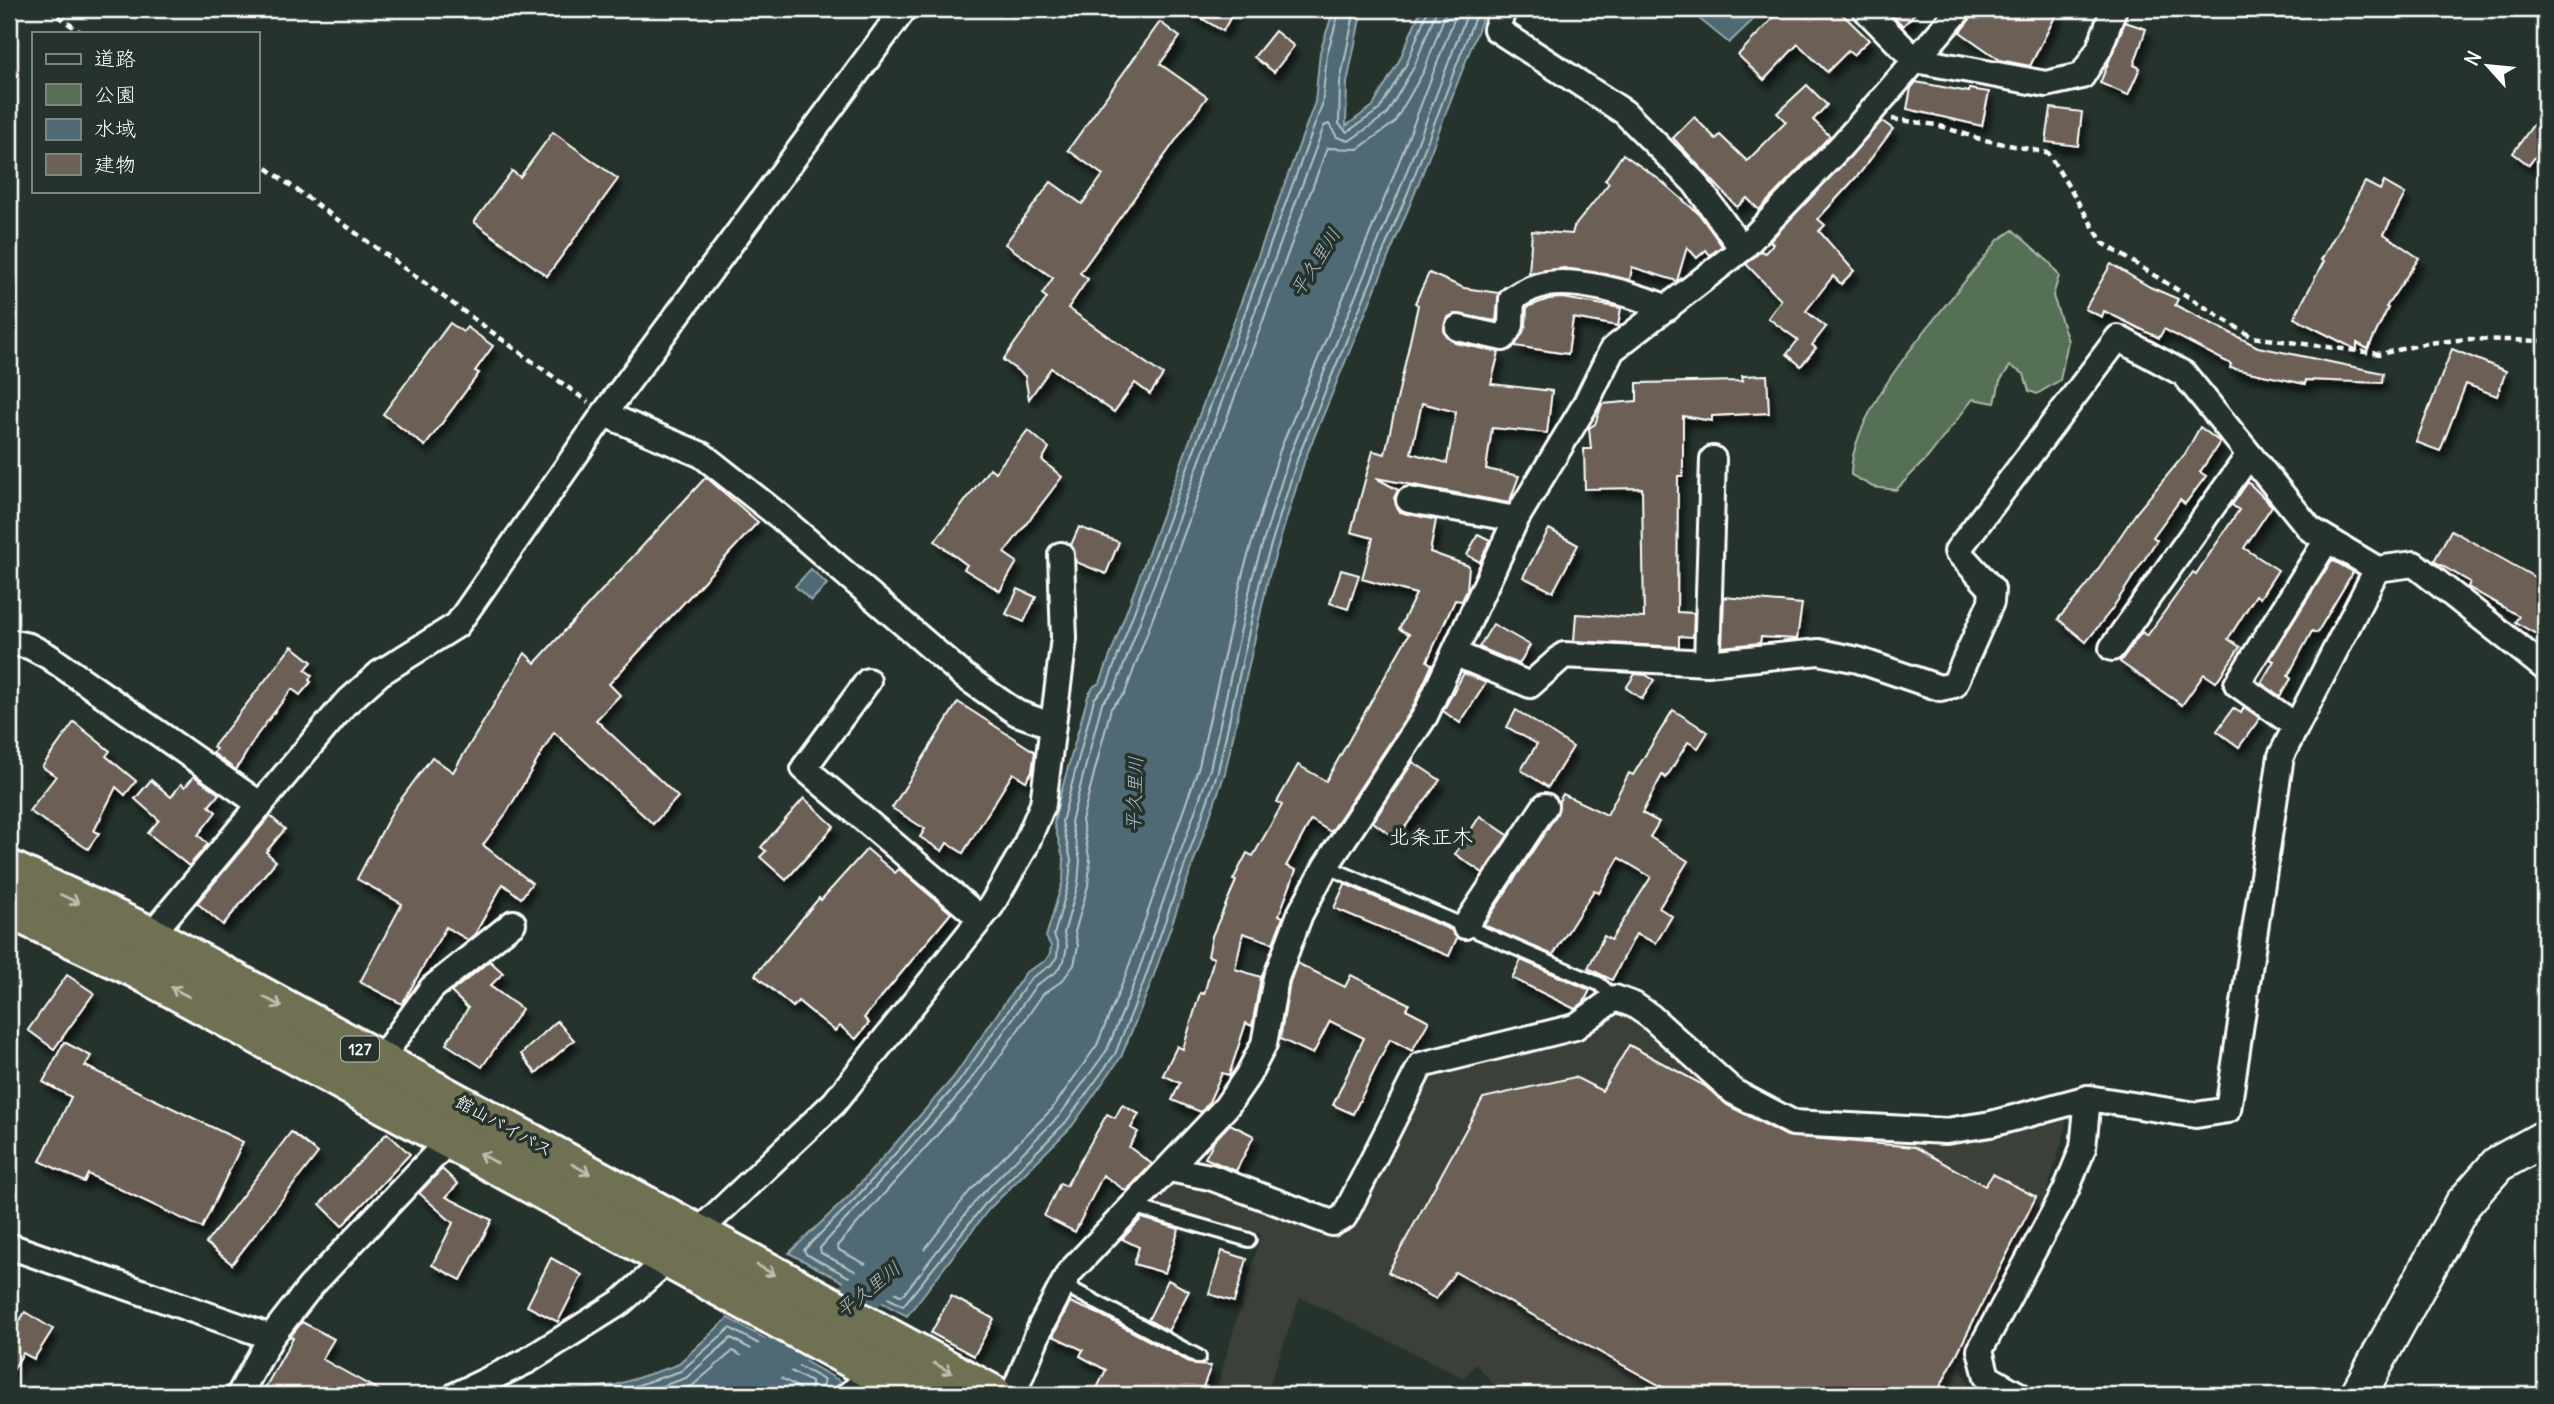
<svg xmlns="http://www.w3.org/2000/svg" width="2554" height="1404" viewBox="0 0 2554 1404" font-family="Delius,'Klee One',sans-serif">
	<defs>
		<filter id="shadow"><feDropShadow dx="4.5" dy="8" stdDeviation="3.5" flood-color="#0009"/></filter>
	</defs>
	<rect width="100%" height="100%" fill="#26332d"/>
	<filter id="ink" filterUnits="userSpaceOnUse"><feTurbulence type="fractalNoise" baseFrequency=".0143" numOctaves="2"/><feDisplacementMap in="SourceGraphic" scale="14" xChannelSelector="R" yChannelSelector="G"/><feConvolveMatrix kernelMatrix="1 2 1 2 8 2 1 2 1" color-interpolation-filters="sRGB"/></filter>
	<g filter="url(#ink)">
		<path fill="#3b4139" d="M1607 993 1719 1086 1795 1117 1943 1126 2071 1098 2063 1138 2045 1197 1961 1367 1971 1392 1976 1395H1503L1476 1364 1464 1378 1300 1297 1266 1395H1251L1218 1384 1261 1234 1151 1205 1184 1163 1329 1214 1406 1061 1572 1020 1582 1013 1589 1000Z"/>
		<path fill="#566f54" stroke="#aab7aa" stroke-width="2" d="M2013 230 2050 263 2059 276 2053 296 2068 341 2060 380 2037 394 2029 391 2024 374 2010 366 2000 381 1995 403 1973 399 1928 457 1896 490 1873 487 1851 475C1850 404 1955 298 1998 240Z"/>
		<g fill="#4f6a74" stroke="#95a6ac" stroke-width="2">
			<path d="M1334 9H1362L1347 83 1346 126 1373 106 1400 59 1421 9H1486L1414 195 1305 459 1268 579 1225 773 1150 986 1121 1057 1072 1126 989 1209 907 1316 789 1253 849 1196 953 1078 1026 972 1045 961 1050 954 1051 946 1046 937 1063 880 1064 860 1054 824 1058 803 1088 696 1094 686 1100 683 1315 102 1320 52Z"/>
			<path d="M1687 9H1744L1754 19 1729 43Z"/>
			<path d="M811 569 827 584 811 601 795 586Z"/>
			<path d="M728 1318 842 1382 823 1395H521L549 1386 571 1390 616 1385 677 1365Z"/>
		</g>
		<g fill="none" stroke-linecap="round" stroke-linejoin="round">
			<g stroke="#b9c3c7" stroke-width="2">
				<path d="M1340 9 1327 54 1322 105 1107 685 1094 699 1062 822 1071 860 1069 882 1054 935 1058 945 1057 957 1050 966 1031 978 958 1083 854 1200 804 1250 806 1254 903 1306 984 1205 1066 1122 1115 1054 1143 984 1218 771 1261 577 1298 457 1408 192 1478 9"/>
				<path d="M1355 9 1340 82 1339 124 1347 132 1379 110 1407 63 1428 9"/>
				<path d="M1437 9 1414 67 1386 115 1349 141 1337 137 1329 124 1324 126 1115 689 1102 703 1071 822 1080 860 1078 884 1064 933 1067 946 1064 961 1055 973 1036 985 965 1088 820 1248 821 1253 900 1295 904 1294 977 1199 1060 1115 1107 1050 1135 981 1210 769 1253 575 1290 454 1400 189 1469 9"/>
				<path d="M1447 9 1424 71 1394 123 1358 149 1327 148 1125 693 1111 708 1082 820 1090 862 1088 886 1075 932 1078 946 1074 965 1062 981 1043 994 973 1095 837 1246 839 1250 897 1281 901 1280 969 1192 1052 1109 1097 1045 1125 977 1199 766 1243 572 1280 450 1390 185 1458 9"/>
				<path d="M587 1395 617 1392 681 1371 730 1328 824 1380 820 1395"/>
				<path d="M635 1395 686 1378 731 1338 811 1382V1395"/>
				<path d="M668 1395 692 1386 733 1351 799 1388 800 1395"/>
			</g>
			<path stroke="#4f6a74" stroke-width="40" d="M720 1395 826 1322 906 1258"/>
		</g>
		<g fill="#6c6156" stroke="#fff" stroke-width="2" fill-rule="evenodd" filter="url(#shadow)">
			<path d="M1186 9H1235L1223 31Z"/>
			<path d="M1761 9H1837L1869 40 1853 55 1848 51 1827 72 1798 44 1764 80 1738 55 1773 18Z"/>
			<path d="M1886 9H1919L1903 26Z"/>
			<path d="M1978 9H2059L2030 66 2000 60 1960 32Z"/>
			<path d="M1160 22 1180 37 1160 64 1207 97 1080 273 1088 279 1068 308 1163 375 1150 394 1135 383 1114 412 1051 368 1029 399 1025 376 1003 360 1047 298 1042 294 1053 278 1005 244 1051 182 1082 204 1103 175 1068 150Z"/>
			<path d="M2125 22 2146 29 2134 65 2140 68 2128 95 2100 83Z"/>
			<path d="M1275 31 1294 46 1274 72 1254 57Z"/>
			<path d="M1916 82 1969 92V89L1989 92 1982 126 1907 109 1911 88Z"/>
			<path d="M1807 85 1827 105 1813 120 1830 136 1759 210 1747 198 1737 207 1673 138 1694 117 1716 139 1720 135 1747 161 1786 122 1777 113Z"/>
			<path d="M2051 108 2082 112 2078 146 2046 142Z"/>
			<path d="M2545 108V143L2529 165 2513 153Z"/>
			<path d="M1882 121 1893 129 1860 173 1818 219 1825 225 1819 231 1854 271 1841 284 1833 276 1806 311 1826 327 1812 345 1816 348 1801 366 1787 354 1798 340 1768 318 1781 300 1746 264 1761 251 1765 253 1773 244 1770 241Z"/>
			<path d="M553 132 618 179 547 276 474 222 512 171 520 177Z"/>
			<path d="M1623 154 1660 180 1699 214 1722 246 1710 255 1706 250 1697 258 1687 247 1677 281 1632 267 1630 280 1564 268 1529 273 1532 231 1572 234 1574 227 1609 183 1605 180Z"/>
			<path d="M2365 182 2380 190 2384 182 2405 194 2384 234 2419 258 2386 307 2388 308 2368 349 2357 343V350L2294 318 2324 261 2321 260Z"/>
			<path d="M2111 264 2150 287 2178 299 2175 305 2258 347 2383 373 2382 383 2306 380 2305 384 2230 368 2231 364 2164 329 2159 338 2104 311 2102 317 2085 309Z"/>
			<path d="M1429 273 1464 288 1499 293 1496 321 1454 314 1447 318 1444 333 1455 343 1499 352 1491 384 1552 391 1547 433 1492 428 1486 469 1519 476 1509 503 1376 478 1398 490 1394 498 1400 512 1436 520 1430 552 1469 566 1467 590 1462 601 1455 600 1427 661 1432 665 1412 709 1331 832 1311 820 1286 866 1296 870 1279 915 1283 917 1273 943 1243 933 1235 969 1261 977 1252 1026 1246 1023 1229 1075 1222 1073 1208 1104 1201 1112 1172 1100 1180 1083 1163 1075 1177 1046 1183 1049 1200 993 1204 994 1214 958 1208 956 1212 936 1236 881 1233 880 1247 853 1253 856 1282 805 1277 802 1298 765 1326 781 1409 634 1399 629 1416 594 1362 579 1373 538 1351 532 1373 451 1385 454 1418 305 1415 303ZM1422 403 1456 412 1447 463 1411 453Z"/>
			<path d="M1563 298 1621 308 1618 326 1573 318 1568 354 1515 346 1526 326 1527 307 1549 299Z"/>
			<path d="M450 323 463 332 467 327 493 346 475 371 479 373 425 446 383 414Z"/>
			<path d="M2452 349 2506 371 2497 396 2466 384 2440 451 2416 442Z"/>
			<path d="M1767 375 1769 413 1712 416V421L1683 416V476H1678L1677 612 1694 613 1693 637 1679 636V647L1574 641 1576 614 1644 618 1642 488 1585 489 1584 449H1591L1589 428 1595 424 1602 404 1637 401V383L1743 381 1742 376Z"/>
			<path d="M2200 427 2220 442 2200 472 2206 476 2185 504 2180 500 2153 537 2157 540 2112 609 2086 642 2058 619 2086 587 2136 513 2185 454Z"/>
			<path d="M1028 430 1049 448 1042 460 1062 477 1004 553 1017 562 1000 591 964 569 967 565 935 541 990 468 995 472Z"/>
			<path d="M706 477 758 522 609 684 620 695 596 720 678 797 653 824 554 732 507 812 483 845 532 883 521 898 503 884 475 934 468 940 446 927 402 1004 360 982 402 904 357 879 393 810 432 757 453 772 525 653 535 663Z"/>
			<path d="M2248 482 2272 506 2244 548 2278 570 2260 598 2256 595 2228 639 2240 647 2216 682 2204 674 2182 705 2120 662 2142 632 2147 636 2193 572 2196 574 2239 510 2232 505Z"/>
			<path d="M1079 527 1119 542 1106 574 1076 562 1071 545Z"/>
			<path d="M1549 529 1578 545 1553 592 1523 577Z"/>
			<path d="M2451 530 2545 583V639L2515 622 2519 616 2468 587 2470 582 2434 561Z"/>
			<path d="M1478 534 1490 540 1480 562 1467 555Z"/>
			<path d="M2332 560 2353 572 2317 633 2312 631 2288 676 2291 679 2280 696 2261 683 2274 661 2270 659Z"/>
			<path d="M1341 570 1359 575 1348 609 1330 603Z"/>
			<path d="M1018 589 1036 597 1024 622 1006 614Z"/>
			<path d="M1724 597 1802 604 1797 639 1761 637 1760 643 1722 647Z"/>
			<path d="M1493 624 1530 645 1519 664 1479 647Z"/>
			<path d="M292 646 312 662 305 670 312 675 309 680 311 682 300 695 292 689 257 735 236 770 213 753 216 749 213 747Z"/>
			<path d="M1464 673 1486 683 1460 723 1443 711Z"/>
			<path d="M1635 674 1646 675 1654 680 1642 699 1626 688Z"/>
			<path d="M958 702 1035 752 1032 771 1026 781 1013 773 963 853 947 843 942 851 920 837 925 829 892 808Z"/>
			<path d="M2244 707 2260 718 2239 747 2217 731 2233 708 2241 713Z"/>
			<path d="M1516 710 1573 747 1548 787 1521 770 1537 744 1507 727Z"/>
			<path d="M1673 710 1708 732 1698 748 1688 742 1666 778 1662 775 1642 813 1659 822 1650 837 1688 861 1659 908 1672 916 1656 943 1636 934 1612 980 1588 968 1604 936 1611 940 1651 877 1619 858 1599 893 1594 890 1553 955 1484 925 1557 814 1559 801 1563 794 1607 815 1629 773 1633 775Z"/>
			<path d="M74 722 110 751 106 756 136 781 125 795 116 787 94 831 99 833 88 849 29 811 56 776 42 767Z"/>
			<path d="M1413 762 1440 780 1396 839 1373 822Z"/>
			<path d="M194 776 219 794 209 806 216 812 198 835 208 844 189 866 148 833 159 820 135 799 151 780 171 797 181 784 185 787Z"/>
			<path d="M804 798 834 826 786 880 760 857 766 851 761 847Z"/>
			<path d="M270 816 285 829 266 852 276 861 223 925 197 903Z"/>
			<path d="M1480 816 1508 835 1483 873 1455 854Z"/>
			<path d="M867 849 895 873 899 869 951 913 864 1018 869 1023 856 1039 840 1026 835 1031 798 1001 793 1007 755 975 819 898 821 900Z"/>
			<path d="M1345 884 1451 930 1457 938 1449 956 1334 908Z"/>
			<path d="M1521 960 1590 990 1584 1002 1575 1009 1512 978Z"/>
			<path d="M490 961 503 973 490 986 522 1009 482 1067 446 1044 468 1008 451 992Z"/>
			<path d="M1297 963 1345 987 1351 975 1409 1004 1406 1009 1429 1021 1412 1051 1390 1039 1353 1114 1333 1105 1364 1038 1330 1021 1313 1054 1280 1039 1290 982Z"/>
			<path d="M67 975 94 993 54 1049 28 1030Z"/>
			<path d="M557 1021 574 1040 536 1073 521 1054Z"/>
			<path d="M64 1042 91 1056 85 1066 243 1142 202 1228 88 1174 84 1182 40 1161 71 1097 43 1082Z"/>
			<path d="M1629 1045 1705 1086 1727 1105 1787 1136 1915 1147 1985 1186 1993 1174 2036 1197 1936 1395H1677L1455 1272 1436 1299 1388 1272 1483 1098 1575 1077 1602 1091Z"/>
			<path d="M1122 1105 1139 1114 1131 1128 1138 1132 1129 1147 1152 1164 1126 1191 1103 1175 1075 1232 1044 1216 1060 1183 1066 1186 1107 1114 1115 1118Z"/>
			<path d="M1230 1124 1254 1136 1236 1171 1205 1158 1214 1141Z"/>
			<path d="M291 1132 318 1153 232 1264 206 1243Z"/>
			<path d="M387 1133 410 1154 342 1226 320 1204Z"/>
			<path d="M442 1169 458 1184 446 1197 492 1220 461 1280 432 1265 453 1223 419 1193Z"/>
			<path d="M1142 1218 1179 1229 1165 1273 1134 1264 1139 1247 1122 1239Z"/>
			<path d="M1222 1251 1247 1259 1234 1302 1209 1294Z"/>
			<path d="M551 1258 582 1275 558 1322 527 1306Z"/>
			<path d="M1168 1280 1189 1291 1168 1331 1148 1320Z"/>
			<path d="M951 1296 994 1319 974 1356 931 1333Z"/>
			<path d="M1070 1302 1101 1315 1195 1365 1211 1366 1200 1395H1112L1097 1388 1106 1370 1080 1356 1083 1350 1053 1336Z"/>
			<path d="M25 1312 53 1329 34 1359 23 1353 9 1377V1339Z"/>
			<path d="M302 1322 334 1339 322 1359 387 1395H261L293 1338 290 1337Z"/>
		</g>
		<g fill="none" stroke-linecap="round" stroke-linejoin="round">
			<g stroke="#fff" stroke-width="18">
				<g id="lane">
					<path d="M1326 866 1599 984 1615 998"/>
					<path d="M1132 1206 1249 1240"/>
					<path d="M1062 1284 1199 1357"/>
				</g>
			</g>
			<g stroke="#fff" stroke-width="30">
				<g id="street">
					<path d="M1504 9 1496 29 1624 112 1695 183 1742 249"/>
					<path d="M1865 9 1915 60 2046 84 2082 76 2099 49 2114 9"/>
					<path d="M1458 328 1503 338 1511 325 1512 299C1518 295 1525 291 1532 288 1567 273 1634 295 1668 308"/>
					<path d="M604 414 702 455 779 516 964 676 1017 713 1051 725"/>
					<path d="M1409 500 1516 519"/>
					<path d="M9 642 29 646 48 656 261 805"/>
					<path d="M2112 648 2249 455"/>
					<path d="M1456 654 1530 685 1564 655 1707 663 1819 652 1858 660 1940 688 1954 685 1991 602 1992 589 1957 551 2118 338 2184 374 2310 529 2377 569 2414 564 2545 668"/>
					<path d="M1707 663 1713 459"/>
					<path d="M868 681 804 768 980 918"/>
					<path d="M2296 726 2237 684 2327 540"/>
					<path d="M1465 926 1545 806"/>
					<path d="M150 936 344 705 380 673 457 625 604 414 904 9"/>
					<path d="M380 1060 432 988 513 923"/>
					<path d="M1169 1169 1210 1177 1332 1223 1344 1217 1421 1065 1575 1027 1615 998 1634 1005 1650 1016 1734 1092 1793 1123 1946 1131 1991 1124 2088 1098 2196 1115 2228 1110 2281 756 2377 569"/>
					<path d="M9 1246 271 1337"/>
					<path d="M239 1395 271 1337 310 1287 451 1138"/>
					<path d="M456 1395 527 1361 621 1302 698 1232 834 1103 991 906 1024 849 1043 804 1064 638 1061 555"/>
					<path d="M849 1395 885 1363"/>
					<path d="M1013 1395 1041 1326 1069 1273 1226 1107 1248 1075 1264 1044 1276 978 1300 914 1326 866 1425 716 1516 519 1584 407 1612 350 1742 249 1842 145 1960 9"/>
					<path d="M2019 1395 1987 1377 1980 1350 2066 1190 2083 1148 2088 1098"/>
				</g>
			</g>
			<g stroke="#fff" stroke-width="40">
				<path id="secondary" d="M2358 1395 2463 1204 2498 1164 2545 1138"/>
			</g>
			<g stroke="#fff" stroke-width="44">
				<g id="highway">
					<path d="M9 870 150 936 993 1395"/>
					<path d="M9 908 136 968 919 1395"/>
				</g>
			</g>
			<g stroke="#fff" stroke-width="4.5" stroke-dasharray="7 5" stroke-linecap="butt">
				<path d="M48 9 82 33"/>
				<path d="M1892 119 1937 125 1980 139 2048 153 2103 243 2252 337 2380 354 2428 343 2468 339 2545 341"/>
				<path d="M257 161 588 402"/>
			</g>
			<use href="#lane" stroke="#26332d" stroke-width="12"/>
			<use href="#street" stroke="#26332d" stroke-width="24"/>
			<use href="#secondary" stroke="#26332d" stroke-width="35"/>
			<use href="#highway" stroke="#706f52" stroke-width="38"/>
		</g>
		<defs><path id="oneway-shaft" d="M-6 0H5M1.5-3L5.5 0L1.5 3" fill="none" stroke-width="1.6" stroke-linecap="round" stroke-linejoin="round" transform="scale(1.75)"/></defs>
		<g stroke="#bfbeb1">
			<use href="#oneway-shaft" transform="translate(70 899) rotate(25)"/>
			<use href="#oneway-shaft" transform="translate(180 992) rotate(-152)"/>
			<use href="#oneway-shaft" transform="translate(273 1002) rotate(28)"/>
			<use href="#oneway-shaft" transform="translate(488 1158) rotate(-151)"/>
			<use href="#oneway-shaft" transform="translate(581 1169) rotate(29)"/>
			<use href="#oneway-shaft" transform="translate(766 1270) rotate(29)"/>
			<use href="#oneway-shaft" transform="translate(943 1368) rotate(29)"/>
		</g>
	</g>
	<g text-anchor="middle" stroke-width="7" stroke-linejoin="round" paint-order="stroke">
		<rect fill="#26332d" stroke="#bec2c0" stroke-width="2" x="341" y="1036.5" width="38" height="25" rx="5"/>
		<g font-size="16" font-weight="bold" fill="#fff">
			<text x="360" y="1055">127</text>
		</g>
		<g font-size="18" fill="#fff" stroke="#26332d">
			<text transform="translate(504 1126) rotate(29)" y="6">館山バイパス</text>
		</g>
		<g font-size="19" font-style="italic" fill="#b0bcc0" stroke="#26332d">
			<text transform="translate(1315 262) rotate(-58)" y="7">平久里川</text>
			<text transform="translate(1134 794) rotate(-88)" y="7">平久里川</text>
			<text transform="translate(868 1289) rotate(-39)" y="7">平久里川</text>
		</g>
		<g font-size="21" fill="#fff" stroke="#26332d">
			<text x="1431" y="844">北条正木</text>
		</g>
	</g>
	<rect width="2554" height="1404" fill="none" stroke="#26332d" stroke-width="35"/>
	<rect x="18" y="18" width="2519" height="1369" fill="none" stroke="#fff" stroke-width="2.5" filter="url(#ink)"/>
	<rect x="32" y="32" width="228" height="161" fill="#26332d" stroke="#7d8581" stroke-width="2"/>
	<rect x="46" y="54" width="35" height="10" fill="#26332d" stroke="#7d8581" stroke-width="2"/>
	<text x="94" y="66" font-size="21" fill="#ffffff">道路</text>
	<rect x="46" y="84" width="35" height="21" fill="#566f54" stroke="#7d8581" stroke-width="2"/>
	<text x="94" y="102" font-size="21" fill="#ffffff">公園</text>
	<rect x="46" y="119" width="35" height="21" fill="#4f6a74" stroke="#7d8581" stroke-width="2"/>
	<text x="94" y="136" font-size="21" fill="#ffffff">水域</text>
	<rect x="46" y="154" width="35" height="21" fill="#6c6156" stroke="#7d8581" stroke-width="2"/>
	<text x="94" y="172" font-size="21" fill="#ffffff">建物</text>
	<g transform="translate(2488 66) rotate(297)" stroke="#26332d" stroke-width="5" paint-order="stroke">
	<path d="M0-5L12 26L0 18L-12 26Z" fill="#ffffff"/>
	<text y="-10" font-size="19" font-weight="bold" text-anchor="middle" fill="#ffffff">N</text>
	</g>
</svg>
